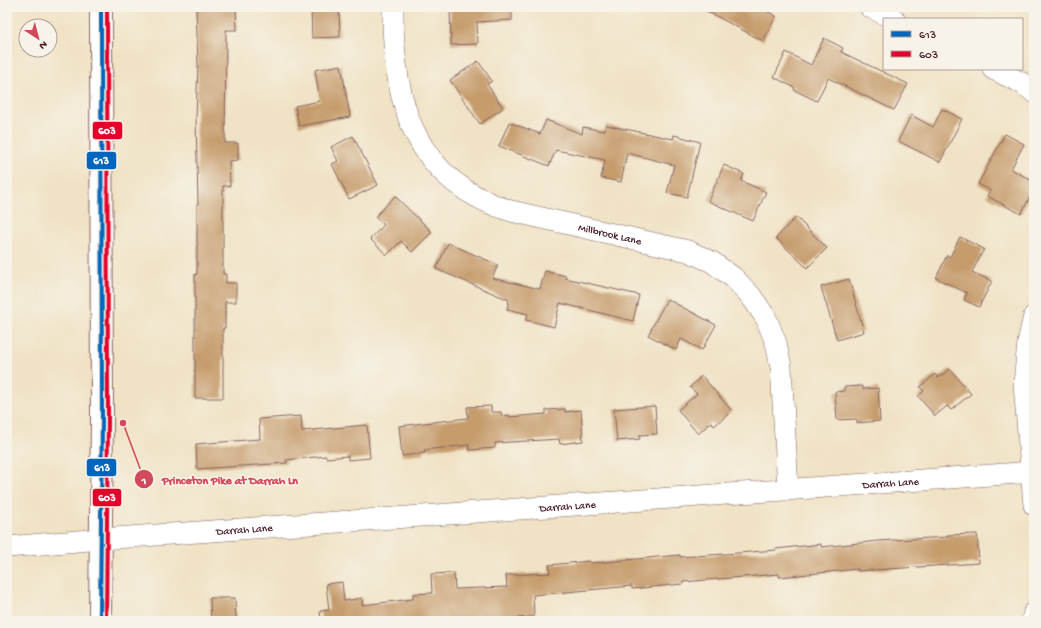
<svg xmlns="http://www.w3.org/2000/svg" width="1041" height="628" viewBox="0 0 1041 628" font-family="'Gochi Hand',sans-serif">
	<rect width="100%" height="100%" fill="#f7f3e8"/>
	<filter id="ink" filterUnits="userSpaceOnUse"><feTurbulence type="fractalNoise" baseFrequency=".025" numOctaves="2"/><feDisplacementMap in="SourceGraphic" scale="8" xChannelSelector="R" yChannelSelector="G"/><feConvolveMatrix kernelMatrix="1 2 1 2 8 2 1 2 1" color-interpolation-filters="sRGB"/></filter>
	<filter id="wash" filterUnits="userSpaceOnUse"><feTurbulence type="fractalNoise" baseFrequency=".012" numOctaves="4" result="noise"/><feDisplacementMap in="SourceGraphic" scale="16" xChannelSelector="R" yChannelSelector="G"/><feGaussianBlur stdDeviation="0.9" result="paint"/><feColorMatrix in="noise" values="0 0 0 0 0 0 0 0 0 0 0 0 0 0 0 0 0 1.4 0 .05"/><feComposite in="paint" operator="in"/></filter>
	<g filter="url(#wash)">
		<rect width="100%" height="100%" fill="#f0e2c4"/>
		<g id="blocks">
			<g fill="#c69c6d">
				<path d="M196 7H236L237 30H226L225 143H238V160L229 161 230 186H223V274H226V283H236V302H225V328H223V398H195V274H197V204H198L196 118 198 65Z"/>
				<path d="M311 7H339L340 37 312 38Z"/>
				<path d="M450 7H512V20L477 22 478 44 451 45Z"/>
				<path d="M699 7H759L776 16 763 41Z"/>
				<path d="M824 38 843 48 841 52 908 84 894 110 828 78 817 101 794 90 795 88 774 77 786 52 811 65Z"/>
				<path d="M478 61 492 81 487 84 503 108 480 124 450 80Z"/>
				<path d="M341 65 350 117 299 126 295 106 320 101 315 70Z"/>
				<path d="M942 109 962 119 940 162 898 141 911 115 933 127Z"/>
				<path d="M546 120 582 134 583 127 604 131 606 125 673 139 674 135 700 142 687 197 667 193 674 165 627 153 621 182 601 178 605 160 556 150 549 166 499 146 509 122 540 134Z"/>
				<path d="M1005 134 1024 144 1011 169 1034 182V189L1021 214 987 196 990 190 978 184Z"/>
				<path d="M353 136 378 185 349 199 332 164 338 161 331 147Z"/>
				<path d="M724 165 744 174 741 181 766 192 753 221 708 201Z"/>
				<path d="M395 196 432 232 412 252 401 241 387 255 370 239 384 225 375 217Z"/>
				<path d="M796 217 827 248 807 268 776 238Z"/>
				<path d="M960 237 984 249 972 272 992 281 979 307 964 300 967 293 936 278 947 255 950 257Z"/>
				<path d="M448 243 498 265 492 278 540 289 545 271 566 276 565 278 639 295 633 321 560 303 554 327 526 320 528 314 507 309 509 300 436 269Z"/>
				<path d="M849 279 864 332 837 340 821 287Z"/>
				<path d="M667 299 716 325 702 350 681 339 676 350 648 335Z"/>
				<path d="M950 369 971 394 951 410 947 406 935 416 918 396 924 391 920 387 935 374 938 378Z"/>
				<path d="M702 376 732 411 714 426 711 422 698 434 678 410 697 394 690 387Z"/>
				<path d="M862 386 863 389 878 388 880 421 857 423V419L837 420 835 392 844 391V387Z"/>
				<path d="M491 406V412H501L502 416 509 415V417L546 414V410L565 409V412L581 410 583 441 560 444 559 439 495 443V448L469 450V445L424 450 425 453 402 456 399 426 468 418 467 407Z"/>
				<path d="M655 406 657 434 639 435 640 439 617 441 614 409Z"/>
				<path d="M301 416 302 431 367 425 370 458 348 460V456L326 458V456L286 460 287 463 197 469 196 444 260 439 259 419Z"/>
				<path d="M977 534 979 563 858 571V569L779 577V574L683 582V584L632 589V586L533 595 534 617 495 619V621H321L320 611 329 610 326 584 342 582 344 601 362 598V605L413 599V594L432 593 431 574 454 573 455 589 507 587 506 575 550 573 549 565 590 561V563L604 562 680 555V557L726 554 776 550V549L821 544V547L878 541 948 537 947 535Z"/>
				<path d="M210 598H235L236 620 211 621Z"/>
			</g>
		</g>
	</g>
	<g filter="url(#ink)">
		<use href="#blocks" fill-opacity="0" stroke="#846361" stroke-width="1"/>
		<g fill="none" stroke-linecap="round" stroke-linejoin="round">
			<g stroke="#846361" stroke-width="22">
				<g id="minor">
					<path id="s1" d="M393 7C392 100 413 181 511 211L688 251 712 262 734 278 751 296 766 318 776 343 781 367 788 489"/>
					<path d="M870 7 894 19"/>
					<path d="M993 69 1022 83 1034 92"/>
					<path d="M1034 316 1028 342 1024 384 1034 505"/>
					<path id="s2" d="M7 547 101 539 1034 472"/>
					<path d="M1032 621 1034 612"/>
				</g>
			</g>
			<g stroke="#846361" stroke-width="24">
				<path id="major" d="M100 621 102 418 101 7"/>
			</g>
			<use href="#minor" stroke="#fff" stroke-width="21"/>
			<use href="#major" stroke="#fff" stroke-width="22"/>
			<g stroke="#f7f3e8" stroke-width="7">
				<path id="bus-1" d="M100 621 102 418 101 7"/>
			</g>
			<g stroke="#f7f3e8" stroke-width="7">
				<path id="bus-2" d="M106 621 108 418 107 7"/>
			</g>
			<use href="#bus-1" stroke="#0065bd" stroke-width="4"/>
			<use href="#bus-2" stroke="#e4002b" stroke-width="4"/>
		</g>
	</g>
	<g text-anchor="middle" stroke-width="3" stroke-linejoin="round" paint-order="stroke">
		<g font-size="11" fill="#4a1f2b" stroke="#f7f3e8">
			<text dy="4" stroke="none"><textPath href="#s1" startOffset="358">Millbrook Lane</textPath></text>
			<text dy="4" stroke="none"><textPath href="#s2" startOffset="886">Darrah Lane</textPath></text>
			<text dy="4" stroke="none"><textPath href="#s2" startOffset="562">Darrah Lane</textPath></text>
			<text dy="4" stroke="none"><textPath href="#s2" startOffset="238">Darrah Lane</textPath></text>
		</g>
	</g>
	<path fill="none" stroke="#d1495b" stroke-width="1.5" d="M123 423L144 479"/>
	<g fill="#d1495b" stroke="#f7f3e8" stroke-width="1.5">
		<circle cx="123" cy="423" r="4"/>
		<circle cx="144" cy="479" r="10"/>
	</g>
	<g font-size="12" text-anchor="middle" font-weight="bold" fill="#fff">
		<text x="144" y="484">1</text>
	</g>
	<g font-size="12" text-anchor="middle" font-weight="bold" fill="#d1495b" stroke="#f7f3e8" stroke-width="3" stroke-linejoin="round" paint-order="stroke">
		<text x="230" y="484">Princeton Pike at Darrah Ln</text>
	</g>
	<g stroke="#f7f3e8" stroke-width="1.5">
		<rect x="92" y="121" width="31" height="19" rx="4" fill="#e4002b"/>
		<rect x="86" y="151" width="31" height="19" rx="4" fill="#0065bd"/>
		<rect x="86" y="458" width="31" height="19" rx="4" fill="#0065bd"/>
		<rect x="92" y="488" width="30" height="19" rx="4" fill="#e4002b"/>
	</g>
	<g font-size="11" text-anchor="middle" font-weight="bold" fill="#fff">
		<text x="107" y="134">603</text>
		<text x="101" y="164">613</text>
		<text x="102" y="471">613</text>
		<text x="107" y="501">603</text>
	</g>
	<rect width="1041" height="628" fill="none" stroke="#f7f3e8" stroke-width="24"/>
	<rect x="883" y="18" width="140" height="52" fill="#f7f3e8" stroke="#b29e9c"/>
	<rect x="891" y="31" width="20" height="6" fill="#0065bd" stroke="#b29e9c"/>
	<text x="919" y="38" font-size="12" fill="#4a1f2b">613</text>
	<rect x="891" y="51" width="20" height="6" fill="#e4002b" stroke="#b29e9c"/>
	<text x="919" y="58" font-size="12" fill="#4a1f2b">603</text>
	<g transform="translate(38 38) rotate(144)"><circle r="19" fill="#f7f3e8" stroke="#b29e9c"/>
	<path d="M0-3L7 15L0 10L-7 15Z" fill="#d1495b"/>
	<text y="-6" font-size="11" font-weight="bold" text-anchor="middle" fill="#4a1f2b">N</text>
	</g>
</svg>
